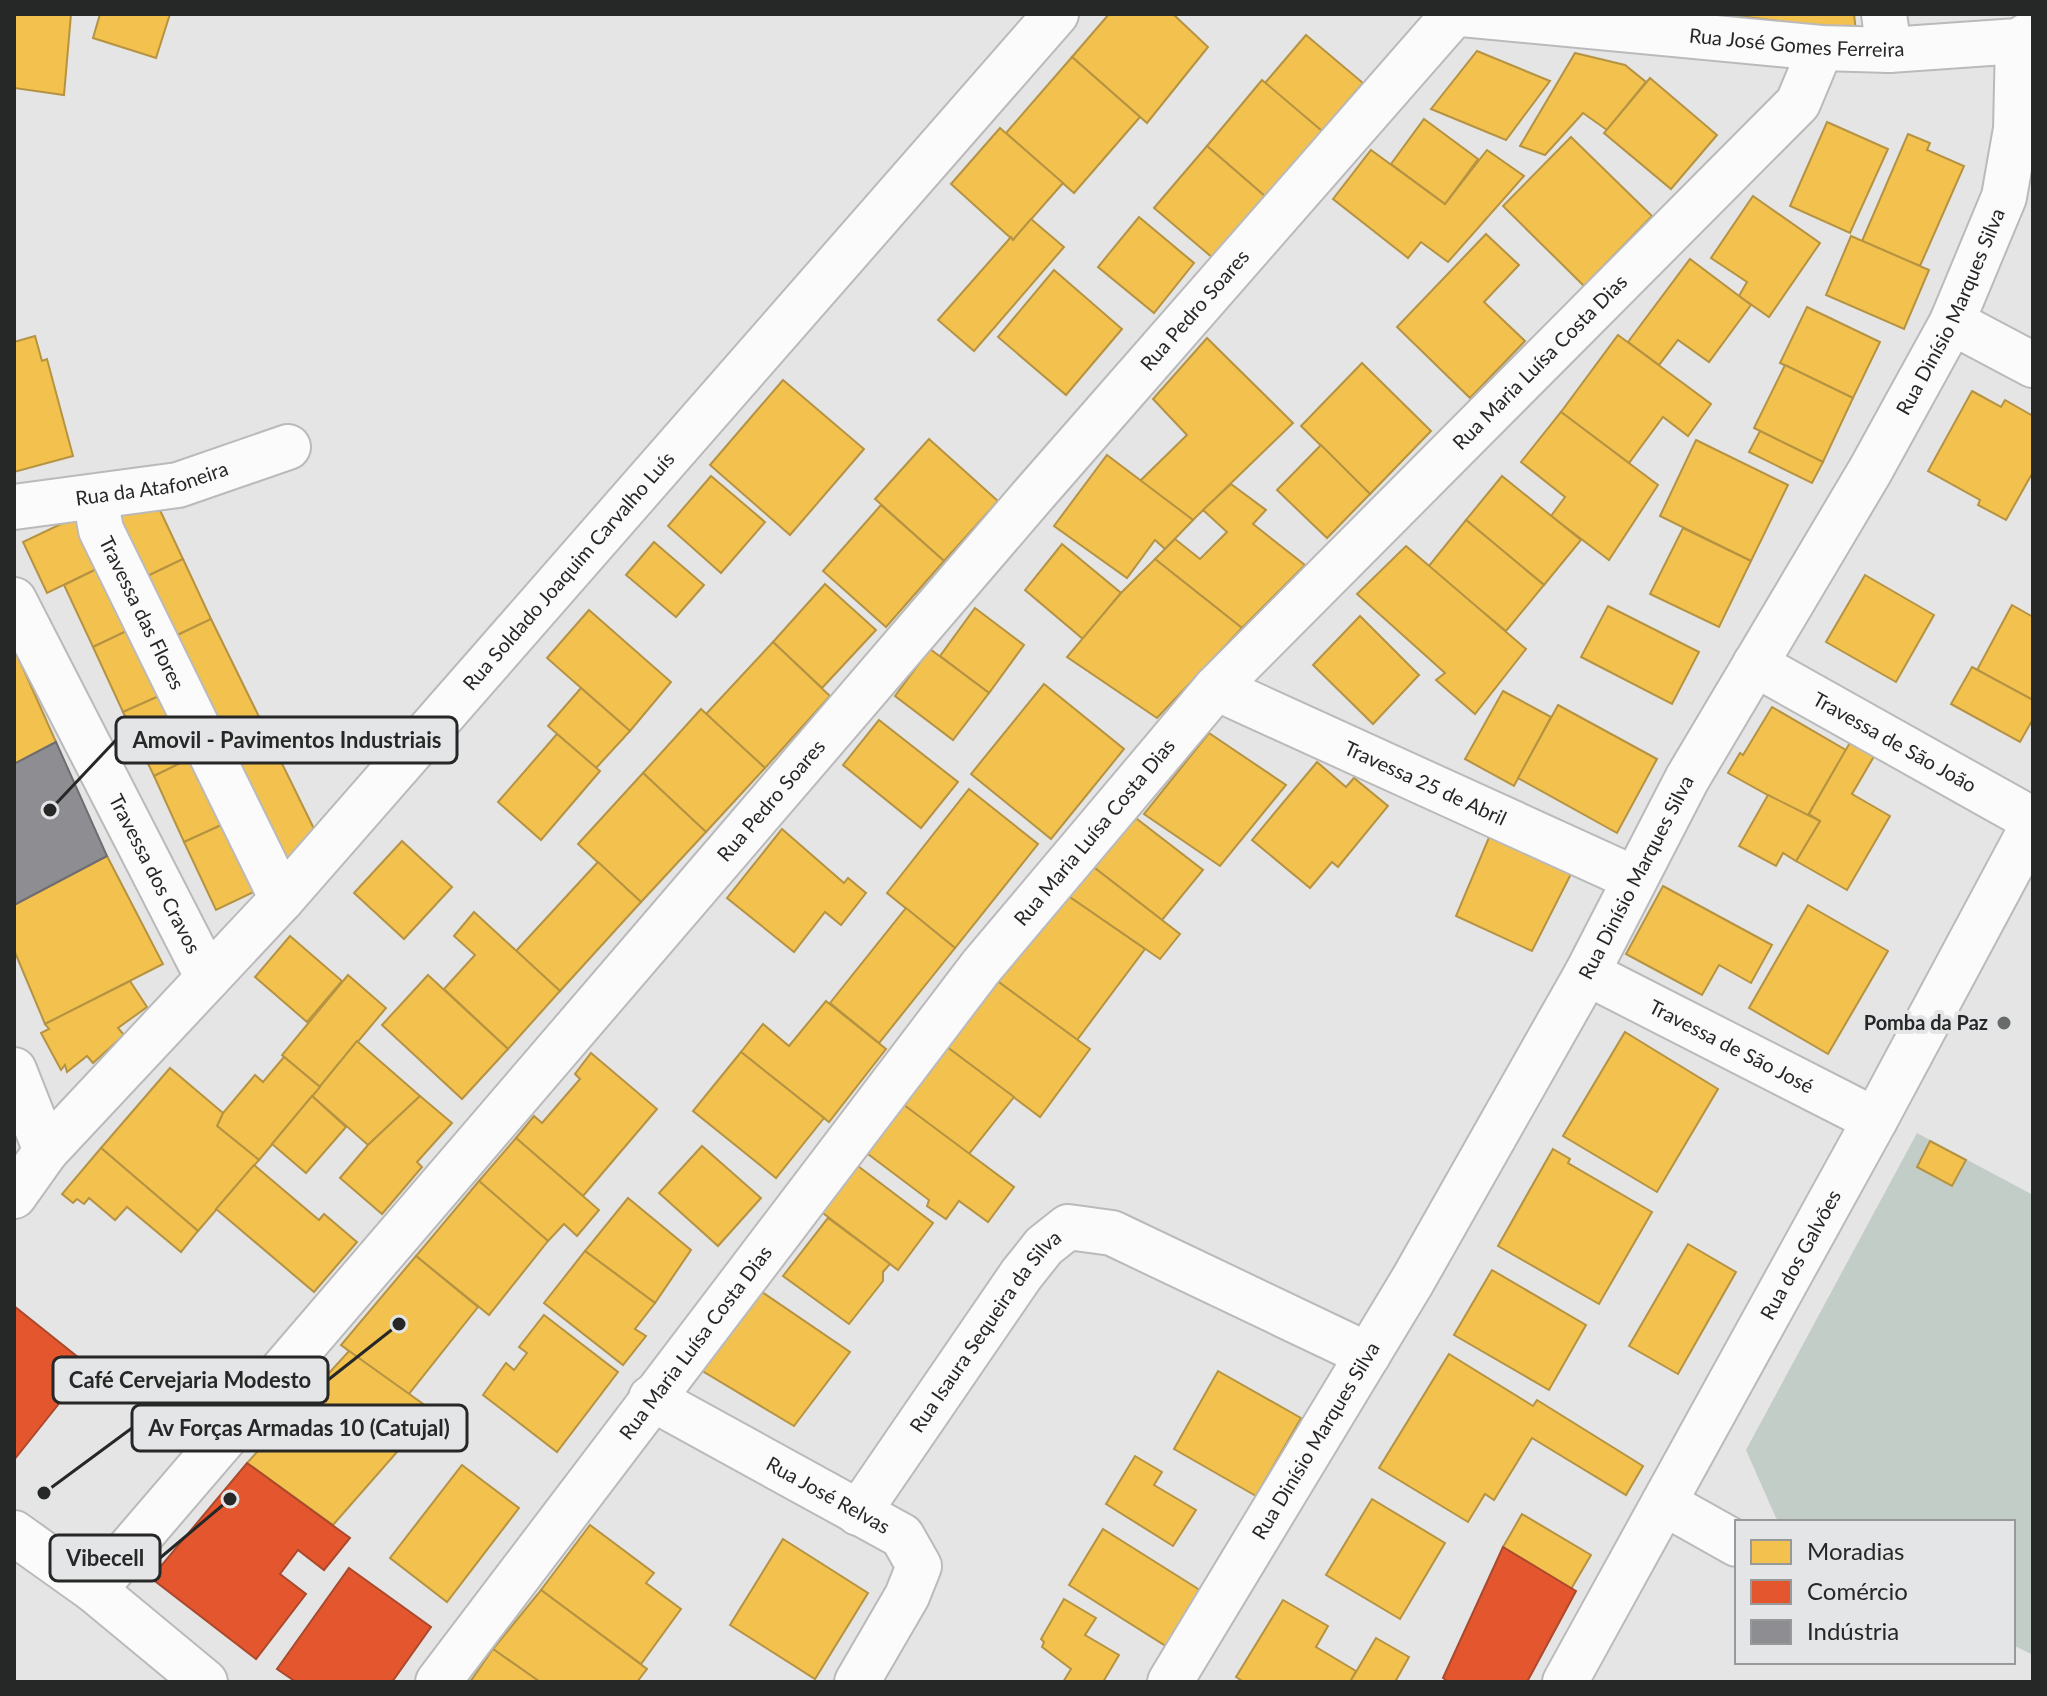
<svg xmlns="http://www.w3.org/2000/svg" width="2047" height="1696" viewBox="0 0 2047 1696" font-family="Lato,sans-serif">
	<rect width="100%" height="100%" fill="#e5e5e5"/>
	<path fill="#c1cdc6" d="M1917 1133 2033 1195V1655L2013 1645V1522H1783L1776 1518 1746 1450Z"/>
	<g fill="#f2c14e" stroke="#b59342" stroke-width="2">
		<path d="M14 14H71L64 95 14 88Z"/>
		<path d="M100 14H170L156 58 93 38Z"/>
		<path d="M1109 14H1173L1208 47 1147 123 1072 57Z"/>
		<path d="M1724 14H1854L1856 31Z"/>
		<path d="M1306 35 1363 83 1322 131 1265 83Z"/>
		<path d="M1477 51 1550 81 1506 140 1431 109Z"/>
		<path d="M1575 53 1625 65 1646 82 1607 130 1583 113 1545 155 1520 146Z"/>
		<path d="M1072 57 1140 117 1074 193 1006 133Z"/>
		<path d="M1650 78 1717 135 1671 189 1604 133Z"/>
		<path d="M1262 80 1322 131 1266 197 1207 146Z"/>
		<path d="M1424 119 1478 159 1445 204 1391 164Z"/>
		<path d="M1827 122 1888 149 1850 233 1790 206Z"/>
		<path d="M1000 128 1063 183 1013 240 951 184Z"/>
		<path d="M1908 134 1930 143 1927 150 1964 166 1920 266 1862 241Z"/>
		<path d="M1571 137 1652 216 1584 286 1503 206Z"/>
		<path d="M1207 146 1266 197 1214 259 1154 208Z"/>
		<path d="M1371 150 1445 204 1487 150 1524 176 1448 262 1421 242 1408 258 1333 199Z"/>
		<path d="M1753 196 1820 243 1769 317 1739 296 1747 282 1711 258Z"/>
		<path d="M1139 217 1194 263 1154 313 1098 267Z"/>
		<path d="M1031 219 1064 247 974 351 938 320 1011 237 1013 240Z"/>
		<path d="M1486 234 1519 265 1484 302 1525 341 1470 398 1397 327Z"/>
		<path d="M1851 236 1929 270 1904 329 1826 295Z"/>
		<path d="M1690 259 1751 305 1709 362 1678 340 1659 365 1628 342Z"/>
		<path d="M1054 270 1122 329 1066 395 998 337Z"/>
		<path d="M1807 307 1880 342 1853 398 1780 363Z"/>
		<path d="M1618 335 1711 404 1688 436 1663 417 1629 463 1561 412Z"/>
		<path d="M35 336 42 361 47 359 73 456 14 472V342Z"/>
		<path d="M1207 338 1293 423 1193 520 1140 481 1187 435 1153 399Z"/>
		<path d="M1362 363 1431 431 1370 494 1301 426Z"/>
		<path d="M1785 365 1853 398 1823 462 1754 428Z"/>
		<path d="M783 380 864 449 790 535 710 465Z"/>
		<path d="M1972 391 2001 407 2005 400 2033 416V472L2006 520 1978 505 1980 500 1928 471Z"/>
		<path d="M1561 412 1658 485 1609 560 1551 516 1565 497 1521 462Z"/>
		<path d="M1760 431 1823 462 1812 483 1749 452Z"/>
		<path d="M929 439 998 501 944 561 875 499Z"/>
		<path d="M1696 440 1788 485 1751 561 1660 516Z"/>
		<path d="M1321 445 1370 494 1327 538 1277 490Z"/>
		<path d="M1107 455 1193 520 1165 549 1155 540 1127 578 1054 526Z"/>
		<path d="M711 476 765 522 721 573 668 526Z"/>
		<path d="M1502 476 1581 540 1544 585 1466 520Z"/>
		<path d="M1231 484 1266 510 1253 524 1305 565 1242 628 1155 559 1175 539 1200 559 1227 532 1203 510Z"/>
		<path d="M881 505 944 561 886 627 823 571Z"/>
		<path d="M159 508 183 559 139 580 109 514Z"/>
		<path d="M84 513 107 564 47 593 23 542Z"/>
		<path d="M1466 520 1544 585 1506 631 1428 567Z"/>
		<path d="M1683 528 1751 561 1719 627 1650 594Z"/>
		<path d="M654 542 704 585 676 617 626 575Z"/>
		<path d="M1062 544 1121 593 1083 639 1025 590Z"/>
		<path d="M1406 546 1526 649 1475 714 1436 680 1445 673 1357 594Z"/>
		<path d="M183 559 211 619 167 640 139 580Z"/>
		<path d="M1155 559 1242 628 1157 718 1067 657 1121 593Z"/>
		<path d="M107 564 137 626 93 647 64 585Z"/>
		<path d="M1865 575 1934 615 1896 682 1826 642Z"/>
		<path d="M825 584 876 630 822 688 773 642Z"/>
		<path d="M2012 605 2033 617V700L1977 670Z"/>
		<path d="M1608 606 1699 652 1672 704 1581 657Z"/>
		<path d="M975 608 1024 645 989 693 940 656Z"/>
		<path d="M589 610 671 682 630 731 547 658Z"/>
		<path d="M1360 616 1419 675 1373 724 1313 665Z"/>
		<path d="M211 619 321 843 283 869 167 640Z"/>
		<path d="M137 626 168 692 123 712 93 647Z"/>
		<path d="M773 642 830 696 765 768 706 714Z"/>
		<path d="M14 648 56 742 14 764Z"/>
		<path d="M930 649 989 693 953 740 895 696Z"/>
		<path d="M1972 667 2033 700V719L2020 742 1951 704Z"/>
		<path d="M1044 684 1124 749 1051 839 971 774Z"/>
		<path d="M581 688 630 731 596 768 548 726Z"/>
		<path d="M1503 691 1551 717 1514 786 1465 759Z"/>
		<path d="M168 692 197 755 154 776 123 712Z"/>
		<path d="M1558 705 1657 759 1617 833 1518 778Z"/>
		<path d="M1772 707 1846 750 1807 817 1728 773 1740 753 1743 755Z"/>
		<path d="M701 709 765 768 706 832 643 773Z"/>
		<path d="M879 720 958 782 921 828 843 765Z"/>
		<path d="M1209 733 1286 785 1220 866 1144 814Z"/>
		<path d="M557 734 600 771 541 840 498 802Z"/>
		<path d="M1852 739 1876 753 1852 794 1890 816 1847 890 1796 861 1820 821 1809 814Z"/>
		<path d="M197 755 228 822 184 842 154 776Z"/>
		<path d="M1317 762 1346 787 1354 778 1388 806 1338 867 1332 862 1310 888 1252 840Z"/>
		<path d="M643 773 706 832 641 902 578 844Z"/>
		<path d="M969 789 1038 844 955 948 887 893Z"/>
		<path d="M1768 795 1820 821 1796 861 1783 853 1776 866 1739 846Z"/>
		<path d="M1128 812 1203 870 1162 920 1087 862Z"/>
		<path d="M228 822 260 889 216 910 184 842Z"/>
		<path d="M782 829 844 883 848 878 866 893 841 925 825 912 794 952 727 898Z"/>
		<path d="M1490 835 1572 872 1532 951 1456 916Z"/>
		<path d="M402 841 452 887 404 939 354 893Z"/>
		<path d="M107 856 163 964 45 1024 14 950V905Z"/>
		<path d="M598 862 641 902 560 991 516 951Z"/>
		<path d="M1087 862 1180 934 1160 959 1061 891Z"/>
		<path d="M1663 886 1772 945 1751 983 1719 965 1702 995 1626 954Z"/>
		<path d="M1061 891 1145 949 1077 1040 996 980Z"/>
		<path d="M1808 905 1888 951 1828 1054 1749 1008Z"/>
		<path d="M906 908 955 948 879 1043 830 1003Z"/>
		<path d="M474 912 560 991 508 1049 444 989 475 955 454 936Z"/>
		<path d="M290 936 342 981 307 1022 255 977Z"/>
		<path d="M348 975 386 1008 320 1087 282 1055Z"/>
		<path d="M428 975 508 1049 462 1099 382 1025Z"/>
		<path d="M996 980 1090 1049 1040 1117 947 1047Z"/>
		<path d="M130 981 147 1007 118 1028 124 1035 93 1063 87 1056 67 1072 65 1065 61 1070 41 1033 49 1029 45 1024Z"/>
		<path d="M826 1001 886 1049 829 1122 741 1052 763 1024 789 1046Z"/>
		<path d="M1625 1032 1718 1089 1657 1192 1563 1136Z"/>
		<path d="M357 1041 420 1096 368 1145 312 1096Z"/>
		<path d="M947 1047 1014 1097 968 1155 900 1102Z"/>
		<path d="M741 1052 824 1118 776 1178 693 1111Z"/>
		<path d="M591 1053 657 1109 583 1196 516 1138 534 1116 542 1123 580 1079 575 1074Z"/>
		<path d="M284 1057 320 1087 259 1160 217 1126 223 1113 255 1075 263 1082Z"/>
		<path d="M170 1068 223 1113 217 1126 259 1160 198 1231 101 1148Z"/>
		<path d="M312 1096 346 1127 306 1173 272 1144Z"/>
		<path d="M420 1096 452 1123 417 1162 422 1167 382 1214 340 1178 368 1145Z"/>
		<path d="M900 1102 1014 1187 988 1222 959 1201 946 1219 927 1206 929 1200 864 1151Z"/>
		<path d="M516 1138 599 1210 577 1236 564 1224 548 1241 479 1181Z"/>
		<path d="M1930 1141 1966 1160 1952 1186 1917 1167Z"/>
		<path d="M702 1146 761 1198 718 1246 659 1193Z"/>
		<path d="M101 1148 198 1231 181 1252 127 1207 115 1220 89 1198 84 1204 77 1199 73 1203 62 1194Z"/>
		<path d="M1553 1149 1570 1159 1568 1163 1652 1212 1599 1304 1498 1246Z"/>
		<path d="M850 1160 933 1223 898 1270 815 1207Z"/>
		<path d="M254 1165 319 1220 324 1214 357 1242 314 1292 216 1209Z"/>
		<path d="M479 1181 548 1241 489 1315 416 1256Z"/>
		<path d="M628 1198 691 1250 655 1303 585 1251Z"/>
		<path d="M828 1218 890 1264 883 1272V1281L849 1324 783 1276Z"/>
		<path d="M1688 1244 1736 1272 1678 1374 1629 1346Z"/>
		<path d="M585 1251 655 1303 635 1329 646 1336 623 1365 544 1303Z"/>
		<path d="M416 1256 478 1307 408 1395 341 1345Z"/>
		<path d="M1492 1270 1586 1325 1549 1390 1454 1335Z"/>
		<path d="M759 1290 850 1352 794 1426 699 1369Z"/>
		<path d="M544 1315 618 1372 557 1452 483 1395 506 1363 514 1370 527 1353 519 1347Z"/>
		<path d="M349 1351 433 1411 333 1525 247 1463Z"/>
		<path d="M1449 1354 1533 1406 1537 1400 1643 1466 1626 1495 1532 1438 1494 1500 1485 1494 1468 1522 1379 1468Z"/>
		<path d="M1218 1371 1301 1418 1256 1496 1174 1449Z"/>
		<path d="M1135 1456 1162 1472 1154 1485 1196 1510 1173 1546 1106 1504Z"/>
		<path d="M462 1465 519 1508 447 1602 390 1558Z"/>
		<path d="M1372 1499 1445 1543 1400 1619 1326 1575Z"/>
		<path d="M1522 1514 1591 1555 1571 1589 1503 1547Z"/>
		<path d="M590 1525 654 1573 646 1583 681 1609 641 1664 541 1590Z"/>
		<path d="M1103 1529 1203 1592 1169 1648 1069 1585Z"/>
		<path d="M783 1539 868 1593 815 1679 730 1625Z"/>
		<path d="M541 1590 647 1669 637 1682H540L493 1649Z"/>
		<path d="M1064 1599 1096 1618 1085 1635 1119 1655 1103 1682H1063L1071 1669 1042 1647 1044 1642 1041 1639Z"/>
		<path d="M1283 1600 1328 1626 1316 1647 1356 1671 1350 1682H1244L1236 1677Z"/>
		<path d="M1376 1638 1409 1657 1395 1682H1350Z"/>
		<path d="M493 1649 540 1682H470Z"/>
	</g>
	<g fill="#e4572e" stroke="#ab492c" stroke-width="2">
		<path d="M14 1306 89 1366 14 1460Z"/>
		<path d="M247 1463 350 1538 324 1570 298 1550 280 1574 306 1594 256 1659 151 1578Z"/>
		<path d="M1503 1547 1576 1591 1527 1682H1449L1443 1678Z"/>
		<path d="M349 1568 431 1627 392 1682H296L277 1669Z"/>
	</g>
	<path fill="#8d8d92" stroke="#6e6e72" stroke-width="2" d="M56 742 107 856 14 905V764Z"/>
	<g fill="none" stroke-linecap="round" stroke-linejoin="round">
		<g stroke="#bababa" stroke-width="48">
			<g id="pedestrian">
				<path id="s1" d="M95 497 101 530 282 899"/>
			</g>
		</g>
		<g stroke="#bababa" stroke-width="48">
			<g id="minor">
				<path id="s2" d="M1462 14 1821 48 1889 50 2018 41 2033 32"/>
				<path d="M1884 14 1889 50"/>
				<path d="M1952 322 2033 365"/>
				<path id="s3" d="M14 507 178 485 288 447"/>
				<path id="s4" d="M14 600 208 978"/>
				<path id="s5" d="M1755 664 2033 820"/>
				<path id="s6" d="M1216 688 1633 878"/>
				<path id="s7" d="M1587 973 1875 1120"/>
				<path d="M14 1070 46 1151"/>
				<path id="s8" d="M14 1196 46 1151 282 899 1056 14"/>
				<path id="s9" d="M651 1398 902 1536 919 1566 907 1596 857 1682"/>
				<path d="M1664 1503 1737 1544"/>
				<path id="s10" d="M858 1513 1021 1275 1044 1246 1068 1227 1112 1233 1368 1355"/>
				<path id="s11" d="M94 1590 1035 493 1454 14"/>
				<path id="s12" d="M438 1682 981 967 1216 688 1798 103 1821 48"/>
				<path id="s13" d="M1170 1682 1413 1280 1587 973 1687 779 1870 471 1952 322 2004 197 2016 129 2018 41"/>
			</g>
		</g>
		<g stroke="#bababa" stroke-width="48">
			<g id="tertiary">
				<path d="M14 1533 94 1590 205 1682"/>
				<path id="s14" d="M1565 1682 1875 1120 2033 825"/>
			</g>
		</g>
		<use href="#pedestrian" stroke="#fbfbfb" stroke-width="44"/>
		<use href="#minor" stroke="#fbfbfb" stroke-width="44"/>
		<use href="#tertiary" stroke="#fbfbfb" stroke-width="44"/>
	</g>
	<circle fill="#696a6a" stroke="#e4e5e6" stroke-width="3" cx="2004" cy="1023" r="8"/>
	<g text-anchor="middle" stroke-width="8" stroke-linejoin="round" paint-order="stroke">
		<g font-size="20" fill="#262727" stroke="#e4e5e6">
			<text dy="7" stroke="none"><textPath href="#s2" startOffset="336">Rua José Gomes Ferreira</textPath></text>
			<text dy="7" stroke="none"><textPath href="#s11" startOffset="1688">Rua Pedro Soares</textPath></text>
			<text dy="7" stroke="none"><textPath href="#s13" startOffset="1578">Rua Dinísio Marques Silva</textPath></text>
			<text dy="7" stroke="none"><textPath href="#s12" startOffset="1722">Rua Maria Luísa Costa Dias</textPath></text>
			<text dy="7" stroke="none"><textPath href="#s3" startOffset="140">Rua da Atafoneira</textPath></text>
			<text dy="7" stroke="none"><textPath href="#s8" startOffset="836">Rua Soldado Joaquim Carvalho Luís</textPath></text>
			<text dy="7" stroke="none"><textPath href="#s1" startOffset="126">Travessa das Flores</textPath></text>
			<text dy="7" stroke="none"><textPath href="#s5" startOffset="160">Travessa de São João</textPath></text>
			<text dy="7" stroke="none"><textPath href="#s6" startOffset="230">Travessa 25 de Abril</textPath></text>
			<text dy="7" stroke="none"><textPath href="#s11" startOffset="1040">Rua Pedro Soares</textPath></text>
			<text dy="7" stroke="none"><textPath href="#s12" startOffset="1074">Rua Maria Luísa Costa Dias</textPath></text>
			<text dy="7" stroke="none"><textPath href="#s4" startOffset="308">Travessa dos Cravos</textPath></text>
			<text dy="7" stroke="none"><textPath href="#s13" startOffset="930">Rua Dinísio Marques Silva</textPath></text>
			<text dy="7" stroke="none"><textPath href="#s7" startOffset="162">Travessa de São José</textPath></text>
			<text dy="7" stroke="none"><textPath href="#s14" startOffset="488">Rua dos Galvões</textPath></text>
			<text dy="7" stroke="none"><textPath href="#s10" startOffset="222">Rua Isaura Sequeira da Silva</textPath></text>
			<text dy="7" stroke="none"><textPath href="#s12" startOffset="426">Rua Maria Luísa Costa Dias</textPath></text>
			<text dy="7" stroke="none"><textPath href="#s13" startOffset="282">Rua Dinísio Marques Silva</textPath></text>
			<text dy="7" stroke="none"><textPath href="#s9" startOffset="202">Rua José Relvas</textPath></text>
		</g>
		<g font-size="20" font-weight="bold" fill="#262727" stroke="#e4e5e6" text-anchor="end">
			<text x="1988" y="1030">Pomba da Paz</text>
		</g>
	</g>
	<path fill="none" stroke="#262727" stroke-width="3" d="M50 810L116 740M399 1324L328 1380M44 1493L132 1428M230 1499L160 1558"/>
	<g fill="#262727" stroke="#e4e5e6" stroke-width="3">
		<circle cx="50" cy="810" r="8"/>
		<circle cx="399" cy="1324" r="8"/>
		<circle cx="44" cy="1493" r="8"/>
		<circle cx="230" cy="1499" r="8"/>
	</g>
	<g fill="#e4e5e6" stroke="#262727" stroke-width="3">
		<rect x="116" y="717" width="341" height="46" rx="8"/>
		<rect x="53" y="1357" width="275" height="46" rx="8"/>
		<rect x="132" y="1405" width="335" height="46" rx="8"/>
		<rect x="50" y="1535" width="110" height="46" rx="8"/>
	</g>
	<g font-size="22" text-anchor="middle" font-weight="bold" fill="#262727">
		<text x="287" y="748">Amovil - Pavimentos Industriais</text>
		<text x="190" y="1388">Café Cervejaria Modesto</text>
		<text x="299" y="1436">Av Forças Armadas 10 (Catujal)</text>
		<text x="105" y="1566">Vibecell</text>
	</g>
	<rect width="2047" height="1696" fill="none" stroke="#262727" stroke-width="32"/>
	<rect x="1735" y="1520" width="280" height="144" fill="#e4e5e6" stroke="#98999a" stroke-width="2"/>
	<rect x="1751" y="1540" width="40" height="24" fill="#f2c14e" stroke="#98999a" stroke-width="2"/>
	<text x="1807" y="1560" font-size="24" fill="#262727">Moradias</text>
	<rect x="1751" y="1580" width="40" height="24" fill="#e4572e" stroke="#98999a" stroke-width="2"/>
	<text x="1807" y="1600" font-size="24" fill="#262727">Comércio</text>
	<rect x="1751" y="1620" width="40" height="24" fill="#8d8d92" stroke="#98999a" stroke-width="2"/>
	<text x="1807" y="1640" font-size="24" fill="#262727">Indústria</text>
</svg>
